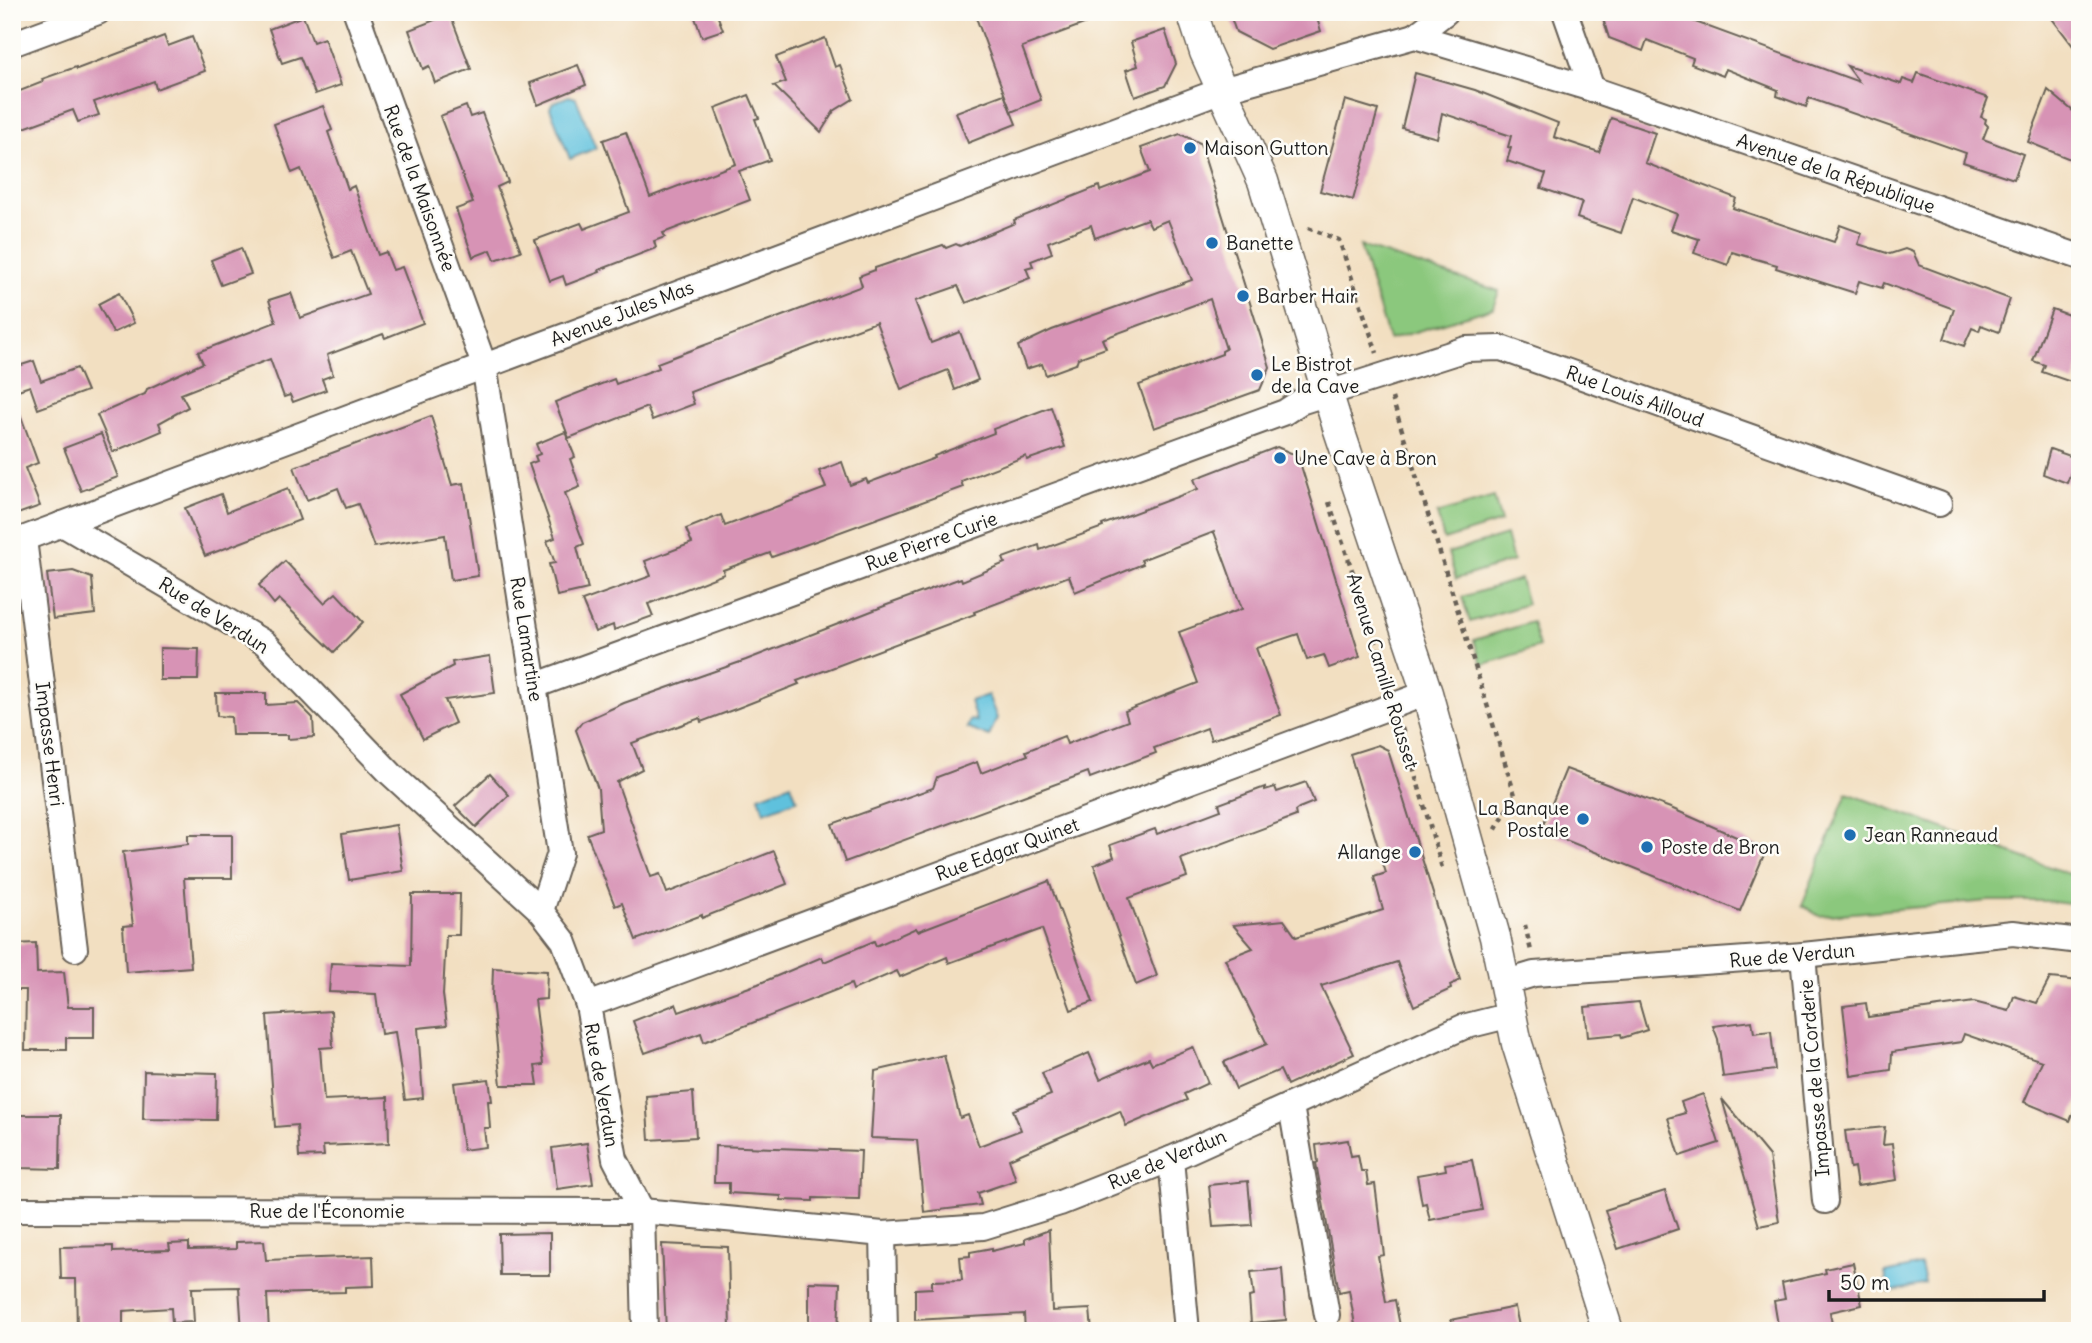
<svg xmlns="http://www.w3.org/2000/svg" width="2092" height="1343" viewBox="0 0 2092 1343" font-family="Delius,sans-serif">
	<rect width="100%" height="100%" fill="#fdfcf7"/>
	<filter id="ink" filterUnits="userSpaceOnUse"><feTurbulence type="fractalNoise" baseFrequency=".0143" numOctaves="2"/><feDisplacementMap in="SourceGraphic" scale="14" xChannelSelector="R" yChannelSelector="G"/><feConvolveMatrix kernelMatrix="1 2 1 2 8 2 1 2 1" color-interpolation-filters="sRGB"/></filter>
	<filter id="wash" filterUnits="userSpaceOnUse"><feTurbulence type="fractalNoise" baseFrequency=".00686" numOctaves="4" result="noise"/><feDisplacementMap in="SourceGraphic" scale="28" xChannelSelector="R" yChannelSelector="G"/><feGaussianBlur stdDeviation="1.57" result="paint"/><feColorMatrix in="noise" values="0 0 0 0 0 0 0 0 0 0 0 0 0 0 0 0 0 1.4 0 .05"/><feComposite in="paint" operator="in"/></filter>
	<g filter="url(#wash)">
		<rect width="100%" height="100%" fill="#f2dfc1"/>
		<g fill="#8bc87d" stroke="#54724c" stroke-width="2">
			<path d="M1360 246 1499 291 1493 308 1389 340Z"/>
			<path d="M1494 497 1501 522 1444 540 1437 514Z"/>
			<path d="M1506 535 1513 561 1456 579 1448 553Z"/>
			<path d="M1520 579 1527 604 1470 622 1462 597Z"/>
			<path d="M1532 622 1539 647 1482 665 1474 640Z"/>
			<path d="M1847 793 2080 878 2079 900 2069 904 2046 901H1989L1819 916 1802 905Z"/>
		</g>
		<g fill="#5fc1dd" stroke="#3e6e7c" stroke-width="2">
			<path d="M569 96 576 98 596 148 570 159 550 108 552 103Z"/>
			<path d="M988 695 997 718 989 737 967 728 970 720 976 721 970 701Z"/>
			<path d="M791 784 797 800 764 812 759 796Z"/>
			<path d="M1921 1265 1925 1284 1889 1292 1885 1273Z"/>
		</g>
		<g id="blocks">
			<g fill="#d793b5">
				<path d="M693 12H716L723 30 702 37Z"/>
				<path d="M974 12H1108V15L1022 47 1041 100 1011 112Z"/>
				<path d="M1229 12H1315L1321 31 1269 49 1236 32Z"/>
				<path d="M1601 12H1668L1859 82 1847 66 1901 84 1903 79 1914 83 1918 73 1988 98 1981 117 1986 119 1985 123 1988 126 1983 139 2023 154 2014 179 1963 162 1966 153 1809 98 1806 107 1777 96 1778 90 1726 69 1723 76 1691 64 1693 58 1647 40 1643 51 1609 38Z"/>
				<path d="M2047 12H2080V55Z"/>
				<path d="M450 14 471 69 435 83 429 66 423 69 409 30Z"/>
				<path d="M303 16 313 42 324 38 341 85 315 94 300 57 282 63 269 29Z"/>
				<path d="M1165 30 1176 64 1165 86 1135 97 1126 70 1138 66 1131 42Z"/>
				<path d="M164 36 168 46 192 37 205 71 156 89 154 81 94 102 99 115 78 122 73 110 24 128 12 94 43 82 42 79 76 67 77 69Z"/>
				<path d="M825 38 835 67 840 65 853 99 834 111 821 132 774 86 786 82 776 57Z"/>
				<path d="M578 65 586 85 538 105 530 83Z"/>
				<path d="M1415 73 1475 90 1558 123 1554 137 1599 152 1611 118 1655 133 1645 163 1736 198 1733 208 1834 242 1840 225 1862 233 1858 244 1890 254 1905 249 1913 252 1919 265 2010 299 1999 332 1981 325 1979 331 1972 328 1964 346 1944 339 1954 309 1884 283 1882 288 1859 281 1855 293 1776 268 1777 265 1732 252 1728 265 1694 253 1699 239 1671 230 1677 214 1633 197 1621 233 1577 218 1582 202 1541 188 1546 174 1507 161 1511 148 1508 147 1511 136 1442 113 1437 138 1402 128Z"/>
				<path d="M2048 90 2080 117V163L2028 142Z"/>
				<path d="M1004 94 1016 124 968 143 956 112Z"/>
				<path d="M749 95 759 118 755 119 770 160 739 171 750 200 663 233 665 237 654 241 656 248 599 270 600 272 566 285 563 276 550 281 535 240 581 223 584 229 629 212 603 140 626 132 650 197 736 164 715 108Z"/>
				<path d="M1345 100 1378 110 1353 200 1320 191Z"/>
				<path d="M323 106 332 130 328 132 348 189 354 186 378 255 386 252 393 270 402 267 423 323 385 338 383 334 327 355 333 375 322 379 326 390 293 402 290 395 284 397 270 359 181 394 188 407 159 423 162 431 113 452 97 415 145 394 147 389 203 363 198 352 276 322 269 300 291 293 300 318 368 294 351 251 334 258 301 169 292 173 274 124Z"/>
				<path d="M466 106 470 117 482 113 508 182 497 187 521 251 495 260 491 250 473 257 456 209 473 203 440 116Z"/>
				<path d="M1180 134 1200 143 1270 367 1260 390 1154 428 1139 385 1222 354V351L1226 349 1210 299 1102 339 1106 348 1078 358 1076 364 1046 375 1042 364 1026 369 1018 346 1052 330 1192 280 1168 220 1151 227 1147 219 1095 238 1091 225 1048 242 1052 253 1031 261 1033 266 1026 268 1030 278 966 303 958 286 915 301 931 343 960 332 978 380 955 390 948 370 901 389 876 322 690 392 694 404 652 420 647 407 569 438 555 402 614 379 616 384 659 368 657 363 862 286 859 276 875 270V268L943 245 946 248 956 244 960 246 1015 223 1014 220 1099 186 1100 191 1150 172 1141 148Z"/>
				<path d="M241 248 251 274 221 285 211 260Z"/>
				<path d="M119 293 134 323 113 333 98 304Z"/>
				<path d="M2052 309 2080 319V364L2074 383 2042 372 2045 365 2033 361Z"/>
				<path d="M34 361 41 381 77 368 87 391 38 409 30 386 12 392V368Z"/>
				<path d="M15 400 38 463 25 468 40 506 12 516V401Z"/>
				<path d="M1051 407 1065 447 1027 460 1026 456 961 481 963 487 772 557 770 553 723 570 724 574 648 604 653 616 614 630 613 625 595 632 582 601 651 576 645 561 692 543 686 529 721 515 725 526 826 488 819 471 842 462 850 485 866 479 868 483 935 458 934 456 994 433 993 429Z"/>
				<path d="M431 416 452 485 464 483 478 576 451 580 445 535 374 547 358 504 346 508 338 488 307 500 294 467Z"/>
				<path d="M565 432 575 457 570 459 580 487 565 493 584 544 577 547 588 589 557 596 549 564 555 563 547 541 555 538 529 464 537 461 535 456 540 454 536 444Z"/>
				<path d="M101 434 118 477 81 491 64 448Z"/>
				<path d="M1277 447 1298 456 1360 657 1329 668 1324 655 1307 660 1298 634 1256 648 1281 715 1211 740 1207 728 1154 748 1156 753 1090 778 1088 772 845 862 832 824 933 788 937 777 977 762 981 773 1028 755 1026 751 1064 736 1067 744 1128 721 1125 711 1198 683 1179 632 1242 609 1214 532 1141 560 1143 564 1075 592 1069 576 974 612 975 614 797 681 799 684 738 708 701 722 700 718 632 743 642 769 617 782 651 877 660 874 667 893 774 851 787 884 702 918V915L636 940 622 903 615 906 587 834 601 829 598 789 576 730 582 722 624 703 746 660 887 605 961 578 962 581 1005 563 1003 558 1039 545 1040 550 1103 527 1102 525 1198 489 1194 479Z"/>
				<path d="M2050 449 2076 458 2067 483 2043 474Z"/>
				<path d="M288 488 300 520 205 556 185 508 221 494 227 512Z"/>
				<path d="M285 561 324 603 336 593 363 622 334 652 279 599 274 604 259 585Z"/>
				<path d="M73 571 92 578 95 614 53 619 47 574Z"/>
				<path d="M160 648 199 649 198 680H160Z"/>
				<path d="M490 656 495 693 445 700 455 723 423 739 400 694 453 666 452 662Z"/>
				<path d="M216 693H266V705L298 703 313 718 314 737 288 739V735H232L231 717 217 716Z"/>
				<path d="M1378 745 1388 750 1460 980 1450 985 1451 989 1414 1006 1397 962 1321 986 1354 1054 1287 1085 1280 1070 1236 1089 1224 1062 1267 1044 1225 959 1253 948 1233 925 1284 920 1296 937 1383 910 1374 877 1386 873 1350 754Z"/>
				<path d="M1566 769 1673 809 1766 850 1740 911 1541 830Z"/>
				<path d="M490 774 509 795 476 827 455 806Z"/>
				<path d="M1306 782 1314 802 1299 808 1295 811 1296 816 1181 859 1187 877 1129 898 1157 976 1136 985 1094 865 1114 857 1110 845 1155 829 1157 834 1221 810 1219 804 1265 787V790L1275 787 1277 792Z"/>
				<path d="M396 825 403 871 349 880 342 834Z"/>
				<path d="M188 835H232V878H184L191 967 126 972 123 926 133 925 123 852 188 844Z"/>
				<path d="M1049 881 1093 1002 1071 1010 1042 929 949 963 947 957 900 977 897 971 853 990 851 984 704 1042 701 1033 645 1053 633 1021 676 1004 679 1012 758 984 822 957 824 962 874 941 876 946 916 928 918 931Z"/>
				<path d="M412 894H460L459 935H446L443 995 447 1025 418 1028 423 1098 405 1100 395 1032 381 1034 376 994 329 992 331 963 411 966Z"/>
				<path d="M36 943 37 973 64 972 68 1007H94V1038H66V1050H25L26 990H12V944Z"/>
				<path d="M493 968 547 971 546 999 535 1000 543 1065 535 1066 538 1085H501L492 998Z"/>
				<path d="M2050 978 2080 981V1097L2070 1121 2024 1102 2042 1061 1964 1034 1961 1042 1892 1052 1891 1070 1851 1076 1843 1006 1866 1003 1868 1017 1974 1002 2009 1011 2014 996 2037 1003Z"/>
				<path d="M1639 1002 1647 1030 1622 1038 1621 1034 1588 1037 1585 1007Z"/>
				<path d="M331 1011 333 1047 320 1048 324 1100 388 1097 389 1143 323 1146 324 1156 299 1157 297 1125 275 1127 267 1015Z"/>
				<path d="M1752 1021 1754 1033 1771 1031 1775 1070 1723 1077 1718 1039 1713 1026Z"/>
				<path d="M1193 1047 1208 1083 1184 1094 1187 1100 1126 1126 1120 1111 1009 1159 1016 1180 978 1193 981 1205 924 1212 917 1140 871 1138 875 1071 944 1055 960 1118 968 1115 979 1146 1021 1130 1013 1110 1051 1095 1042 1073 1089 1053 1100 1079 1149 1058 1152 1064Z"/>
				<path d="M144 1071 217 1073 216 1120 143 1119Z"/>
				<path d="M489 1079 492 1101H488L490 1128H484L486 1147 463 1150 454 1083Z"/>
				<path d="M693 1092 696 1137 649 1140 646 1096Z"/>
				<path d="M1703 1094 1719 1143 1680 1156 1668 1118 1685 1113 1681 1102Z"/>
				<path d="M1722 1099 1769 1156 1779 1222 1759 1226Z"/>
				<path d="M19 1115H61L60 1169 19 1168Z"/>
				<path d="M1885 1127 1883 1145 1892 1144 1897 1180 1857 1186 1854 1167 1850 1168 1845 1131Z"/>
				<path d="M1348 1140 1351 1156 1358 1155 1361 1171H1366L1368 1185 1375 1184 1384 1255 1378 1256 1386 1302 1395 1300 1401 1331H1356L1349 1290 1339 1292 1316 1163 1318 1162 1316 1145Z"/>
				<path d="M587 1143 593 1184 557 1189 552 1148Z"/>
				<path d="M715 1146 861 1151 859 1199 813 1198V1201L781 1200V1196L729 1193V1183H714Z"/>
				<path d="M1472 1160 1482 1210 1430 1220 1426 1203 1422 1204 1417 1175 1446 1170 1445 1164Z"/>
				<path d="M1248 1181 1252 1225 1213 1227 1209 1185Z"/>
				<path d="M1665 1191 1678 1229 1618 1249 1605 1210Z"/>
				<path d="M1049 1230 1052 1311 1090 1309 1092 1331H1025L1024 1314 915 1320V1289L932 1288V1281L962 1280 960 1257 970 1256V1252L992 1248V1251L1025 1243V1239Z"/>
				<path d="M550 1233V1275H500L499 1234Z"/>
				<path d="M264 1241 266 1260 373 1256 374 1286 345 1287V1292L267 1294 269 1331H242L239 1287 192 1288 194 1322 172 1323 171 1308 123 1311V1331H77L76 1279H61L60 1247 113 1246V1252L170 1250 169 1244 189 1243V1250L236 1249V1242Z"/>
				<path d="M662 1244 728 1247 730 1330 666 1331Z"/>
				<path d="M1853 1263 1862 1305 1830 1312 1833 1331H1779L1774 1301 1785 1299 1782 1283 1826 1273 1825 1269Z"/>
				<path d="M1282 1269 1286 1320 1251 1323 1249 1297 1254 1296 1251 1272Z"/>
				<path d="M809 1282 840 1283 838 1331H809Z"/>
				<path d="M1515 1307 1520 1331H1452L1451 1320Z"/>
			</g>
		</g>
	</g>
	<g filter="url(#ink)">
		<use href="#blocks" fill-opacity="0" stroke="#676056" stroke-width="2"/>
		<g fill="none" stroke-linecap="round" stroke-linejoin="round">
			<g stroke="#676056" stroke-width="28">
				<g id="minor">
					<path d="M356 12 484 365 560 853 541 911"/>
					<path d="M1565 12 1592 89"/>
					<path d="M1415 36 1446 12"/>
					<path d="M12 44 98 12"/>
					<path d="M62 524 265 643 391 774 541 911 564 941 588 1005 615 1159 642 1211 883 1234 983 1227 1060 1203 1171 1159 1463 1027 1511 1015"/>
					<path d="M24 539 75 949"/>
					<path d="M12 543 1222 90 1415 36 1592 89 2080 257"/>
					<path d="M534 686 1285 412 1300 402 1466 349 1501 348 1939 504"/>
					<path d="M1803 955 1825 1201"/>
					<path d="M1504 983 1534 974 1803 955 2013 933 2080 941"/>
					<path d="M588 1005 1427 693"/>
					<path d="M1291 1106 1327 1315"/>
					<path d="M1171 1159 1187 1331"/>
					<path d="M12 1210 642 1211 645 1331"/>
					<path d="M883 1234 885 1331"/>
				</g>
			</g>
			<g stroke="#676056" stroke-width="33">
				<path id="tertiary" d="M1192 12 1205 52 1263 181 1337 424 1427 693 1495 937 1517 1044 1608 1331"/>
			</g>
			<g stroke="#676056" stroke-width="4.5" stroke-dasharray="5 5" stroke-linecap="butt">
				<path d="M1308 228 1339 240 1377 353"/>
				<path d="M1392 398 1515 795 1495 831"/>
				<path d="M1329 502 1353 573"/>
				<path d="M1375 638 1387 679"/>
				<path d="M1402 728 1442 868"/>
				<path d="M1525 925 1531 951"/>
			</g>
			<use href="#minor" stroke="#fff" stroke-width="24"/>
			<use href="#tertiary" stroke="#fff" stroke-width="30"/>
		</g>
	</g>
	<g fill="#1f6fb2" stroke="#fdfcf7" stroke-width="2.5">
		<circle cx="1190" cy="148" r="7"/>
		<circle cx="1212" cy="243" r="7"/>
		<circle cx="1243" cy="296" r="7"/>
		<circle cx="1257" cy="375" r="7"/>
		<circle cx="1280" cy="458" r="7"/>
		<circle cx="1583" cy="819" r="7"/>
		<circle cx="1850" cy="835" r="7"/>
		<circle cx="1647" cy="847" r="7"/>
		<circle cx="1415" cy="852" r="7"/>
	</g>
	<g text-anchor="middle" stroke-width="5" stroke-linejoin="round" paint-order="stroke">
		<g font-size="19" fill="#1c1c1c" stroke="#fdfcf7" text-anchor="start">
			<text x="1204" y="155">Maison Gutton</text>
			<text x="1226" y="250">Banette</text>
			<text x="1257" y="303">Barber Hair</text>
			<text x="1271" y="371">Le Bistrot<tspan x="1271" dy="22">de la Cave</tspan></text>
			<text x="1294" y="465">Une Cave à Bron</text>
			<text x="1569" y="815" text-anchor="end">La Banque<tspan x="1569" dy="22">Postale</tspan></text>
			<text x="1864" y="842">Jean Ranneaud</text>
			<text x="1661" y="854">Poste de Bron</text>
			<text x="1401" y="859" text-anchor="end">Allange</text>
		</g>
		<g font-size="19" fill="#1c1c1c" stroke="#fdfcf7">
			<text transform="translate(1836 173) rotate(19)" y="7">Avenue de la République</text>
			<text transform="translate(420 188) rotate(70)" y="7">Rue de la Maisonnée</text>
			<text transform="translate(622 313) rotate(-21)" y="7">Avenue Jules Mas</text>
			<text transform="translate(1635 396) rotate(20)" y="7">Rue Louis Ailloud</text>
			<text transform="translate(931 541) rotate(-20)" y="7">Rue Pierre Curie</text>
			<text transform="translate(214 615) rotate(32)" y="7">Rue de Verdun</text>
			<text transform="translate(527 639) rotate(81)" y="7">Rue Lamartine</text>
			<text transform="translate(1383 671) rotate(73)" y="7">Avenue Camille Rousset</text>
			<text transform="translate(50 744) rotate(83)" y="7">Impasse Henri</text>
			<text transform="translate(1007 849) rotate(-20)" y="7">Rue Edgar Quinet</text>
			<text transform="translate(1792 955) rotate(-5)" y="7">Rue de Verdun</text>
			<text transform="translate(1814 1078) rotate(-95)" y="7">Impasse de la Corderie</text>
			<text transform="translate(602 1085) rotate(80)" y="7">Rue de Verdun</text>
			<text transform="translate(1167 1159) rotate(-23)" y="7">Rue de Verdun</text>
			<text x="327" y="1218">Rue de l'Économie</text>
		</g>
	</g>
	<rect width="2092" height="1343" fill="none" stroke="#fdfcf7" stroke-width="42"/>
	<path d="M1829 1290v10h215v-10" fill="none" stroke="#1c1c1c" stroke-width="3.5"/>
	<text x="1840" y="1290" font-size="21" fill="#1c1c1c" stroke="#fdfcf7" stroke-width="5" paint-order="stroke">50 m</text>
</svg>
